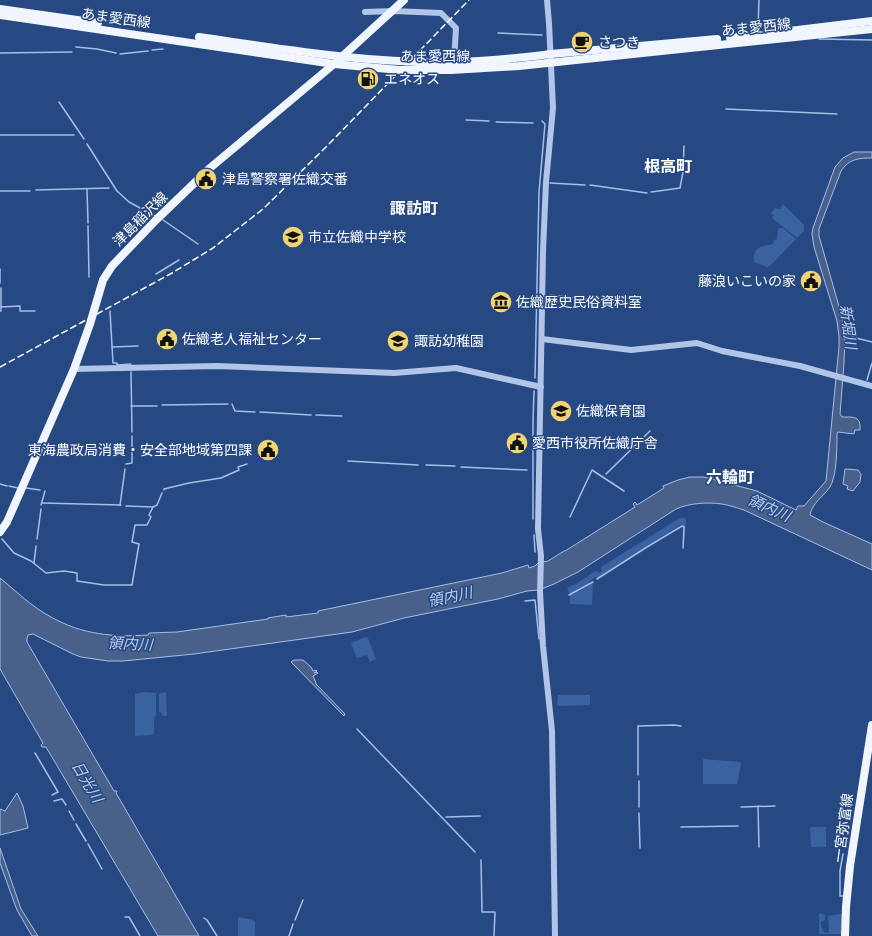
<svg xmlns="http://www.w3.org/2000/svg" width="872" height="936" viewBox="0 0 872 936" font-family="'Noto Sans','Noto Sans JP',sans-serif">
	<rect width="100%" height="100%" fill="#274983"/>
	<g fill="#3b62a0">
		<path d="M783 204 804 225V231L797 238 772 218 774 215 771 213 775 208 780 209Z"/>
		<path d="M779 228H783L796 239 770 266 767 267 754 262C753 246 760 247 773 244L774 240 777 239 778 230Z"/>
		<path d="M680 518H684L686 520 684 547V527L681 524 599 577H595L589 582 590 583 570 594 567 588 576 584 594 572 597 571 599 573 602 571 601 567Z"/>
		<path d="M593 583 592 605 570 604V595L580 591Z"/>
		<path d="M366 637 368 638 376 659 370 662 367 655 357 658 351 643Z"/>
		<path d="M143 692 156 693V715L154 717V733L152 735 135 736V694Z"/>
		<path d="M164 692 166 693 167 716H163L161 712H159V694Z"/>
		<path d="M558 695H590V704L589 705 557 706Z"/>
		<path d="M703 759 740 762 741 764 737 784H703Z"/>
		<path d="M810 827H826V847H811Z"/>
		<path d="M819 913 825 915V920L821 922V926L825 933 829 932 828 916 841 914 843 915 841 934H819Z"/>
		<path d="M238 917 253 920 255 922V936H238Z"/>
	</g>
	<g fill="#48608a" stroke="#a4bfe7">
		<path d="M854 152H872V158C858 158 849 159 841 171L819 229V236L842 317 845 333 844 363 840 414 842 417C854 417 861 416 860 430H855L854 434 838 432 837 433C837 446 837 476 830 487 823 497 812 503 810 515L823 522 872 544V570L744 510C737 508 729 505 722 504 708 502 689 503 676 509L578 572 554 584 539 590 527 591 498 599 404 618 352 632 194 654 123 661H108L81 657 73 654 33 634 28 635 27 638V642L114 791H117L116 793 199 936H158L46 747H42L41 745 43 743 0 669V578C16 591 32 607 51 617 83 635 113 637 148 635L149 633 177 632 268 619V618L286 615V617L318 613V611L502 573 528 565 529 568 535 566 538 563 548 561 564 551H565L635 507 633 504 635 502 637 505 664 488 663 486 678 480 690 477H704L757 491 796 510 798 506H804L826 481 839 347V337L837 321 814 247 812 234 813 228 835 167 843 158Z"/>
		<path d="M845 469 858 470 861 474 860 482 853 491 847 489 848 486 843 484Z"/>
		<path d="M294 660H303L311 667 313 671 316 670 317 671 314 673 317 672 318 673 313 676 316 683V684L345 714 344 716 291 662Z"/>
		<path d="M17 793 23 806 28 828 0 835V809L5 811Z"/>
		<path d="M0 848 21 909 38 936H32L17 910 14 902 0 863Z"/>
	</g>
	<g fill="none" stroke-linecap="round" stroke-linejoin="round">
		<g stroke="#a4bfe7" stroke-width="1.5">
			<path d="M758 29 759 0"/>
			<path d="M498 33 542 35"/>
			<path d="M819 39 872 40"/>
			<path d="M76 47 97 49 116 53"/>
			<path d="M152 50 163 49"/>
			<path d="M0 53 72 52"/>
			<path d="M120 54 148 51"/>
			<path d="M59 102 84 139"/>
			<path d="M726 109 837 114"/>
			<path d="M466 120 489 121"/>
			<path d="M496 122 533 123"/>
			<path d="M0 135H74"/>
			<path d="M87 144 117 191 129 202 155 216"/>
			<path d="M550 183 585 185"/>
			<path d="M590 185 647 193"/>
			<path d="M87 189 88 223"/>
			<path d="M36 190 109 188"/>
			<path d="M0 191H30"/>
			<path d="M651 192 680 188 683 172 684 146"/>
			<path d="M163 220 198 244"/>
			<path d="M88 226 89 277"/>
			<path d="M0 269V283"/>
			<path d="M156 274 179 260"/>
			<path d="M1 288V307L20 306V311H35"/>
			<path d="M550 295 634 305"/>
			<path d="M0 311H1V307"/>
			<path d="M110 311 113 363H117V365L131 364"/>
			<path d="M852 337 872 342"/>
			<path d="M112 347 138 346"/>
			<path d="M131 372 132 432"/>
			<path d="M535 378 539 192 545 124 542 121"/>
			<path d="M867 380 872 363"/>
			<path d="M232 404 235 411 255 412"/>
			<path d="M162 405 228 404"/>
			<path d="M131 406H157"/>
			<path d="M260 412 311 415"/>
			<path d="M316 415 342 416"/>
			<path d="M348 461 418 465"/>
			<path d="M126 464 132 463V436"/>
			<path d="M426 465 455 466"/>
			<path d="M461 467 527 470"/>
			<path d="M606 474 650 431"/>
			<path d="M0 484 7 486"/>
			<path d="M9 486 18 488"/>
			<path d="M26 488 40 490"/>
			<path d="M164 490V489L189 483 221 478 239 470 238 467 247 464"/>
			<path d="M42 503 121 505"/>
			<path d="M41 505 45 491"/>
			<path d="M120 505 125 469"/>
			<path d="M126 506 153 507 157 505 162 493"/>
			<path d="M570 517 592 470 624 491"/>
			<path d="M533 519V420L534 391"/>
			<path d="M534 535 535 552"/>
			<path d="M2 539 14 553 31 561 46 573 64 571 77 573V581L104 585H132L139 544 132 542 135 525H147L151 517 149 515 153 507"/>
			<path d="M37 539 41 509"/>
			<path d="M34 563 36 546"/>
			<path d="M597 579 647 547 682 526 684 527 683 548"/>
			<path d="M569 595 593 582"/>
			<path d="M525 601 535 600 539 639"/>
			<path d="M357 729 475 852"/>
			<path d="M35 753 58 792 52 795"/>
			<path d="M638 775V726L674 725 681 726"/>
			<path d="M639 781V807"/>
			<path d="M54 801 62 799 66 805"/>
			<path d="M758 806 759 847"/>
			<path d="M741 807 775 806"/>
			<path d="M69 811 74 820"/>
			<path d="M639 813 640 848"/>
			<path d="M446 817 480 816"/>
			<path d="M76 824 86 841"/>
			<path d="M681 827 738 826"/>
			<path d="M88 844 102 869"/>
			<path d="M843 854 840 871V896H844"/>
			<path d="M481 860 482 912H495L494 936"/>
			<path d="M125 917H129L140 936"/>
			<path d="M204 918 207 920 217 936"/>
			<path d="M295 920 303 900"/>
			<path d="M289 936 293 924"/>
		</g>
		<g stroke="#b0c5e7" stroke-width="6">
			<path d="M547 0 549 23 553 108 546 182 543 251 538 529 541 556 540 592 543 646 552 731 555 936"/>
			<path d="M365 12 393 11 441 13 456 28 454 62"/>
			<path d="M542 339 631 350 697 343 722 351 800 366 872 386"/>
			<path d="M74 369 218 366 394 373 456 368 541 387"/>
		</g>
		<g stroke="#f1f5fd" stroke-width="8">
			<path d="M0 9 98 23"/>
			<path d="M0 15 334 64 400 70H451L519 66 872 29"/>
			<path d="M199 37C283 49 369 64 454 62 487 62 519 58 551 54 606 49 661 44 717 39"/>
			<path d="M730 38 872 21"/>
			<path d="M0 532 7 522 74 369 90 324 103 280 112 266 156 220 210 168 334 64 404 0"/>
			<path d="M845 936 846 907 850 866 872 725"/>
		</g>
		<path stroke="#fff" stroke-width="1.5" stroke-dasharray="7 3" stroke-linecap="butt" d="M0 367 172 273 213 248 263 209 328 145 469 0"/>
	</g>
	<defs>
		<g id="cafe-disc" transform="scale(1.15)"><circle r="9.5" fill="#efd475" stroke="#274983"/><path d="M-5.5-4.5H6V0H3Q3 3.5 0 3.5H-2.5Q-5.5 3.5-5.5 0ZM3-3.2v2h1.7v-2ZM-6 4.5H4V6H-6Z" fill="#111"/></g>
		<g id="fuel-disc" transform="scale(1.15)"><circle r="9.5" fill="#efd475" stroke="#274983"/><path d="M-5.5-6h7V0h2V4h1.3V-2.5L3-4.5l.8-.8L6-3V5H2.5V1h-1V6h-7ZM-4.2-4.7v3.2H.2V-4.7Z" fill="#111"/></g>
		<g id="civic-disc" transform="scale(1.15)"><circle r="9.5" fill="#efd475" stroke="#274983"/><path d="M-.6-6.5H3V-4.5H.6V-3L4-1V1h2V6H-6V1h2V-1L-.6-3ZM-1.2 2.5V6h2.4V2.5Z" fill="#111"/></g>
		<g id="school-disc" transform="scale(1.15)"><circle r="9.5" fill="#efd475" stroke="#274983"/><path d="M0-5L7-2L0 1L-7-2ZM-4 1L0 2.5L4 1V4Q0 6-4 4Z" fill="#111"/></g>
		<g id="museum-disc" transform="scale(1.15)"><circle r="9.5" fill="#efd475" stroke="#274983"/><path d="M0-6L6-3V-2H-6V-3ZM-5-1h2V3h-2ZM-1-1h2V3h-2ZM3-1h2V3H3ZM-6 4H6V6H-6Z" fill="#111"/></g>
	</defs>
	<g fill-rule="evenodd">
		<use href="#cafe-disc" x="582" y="42"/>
		<use href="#fuel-disc" x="368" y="79"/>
		<use href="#civic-disc" x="206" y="179"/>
		<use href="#school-disc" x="293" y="237"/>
		<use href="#civic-disc" x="811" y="281"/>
		<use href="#museum-disc" x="501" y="302"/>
		<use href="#civic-disc" x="167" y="339"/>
		<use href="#school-disc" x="398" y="341"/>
		<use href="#school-disc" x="561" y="411"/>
		<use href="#civic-disc" x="517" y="443"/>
		<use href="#civic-disc" x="268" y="450"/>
	</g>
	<g text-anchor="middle" stroke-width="3" stroke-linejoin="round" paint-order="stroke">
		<g font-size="14" fill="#fff" stroke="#274983">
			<text transform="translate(116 18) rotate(8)" y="5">あま愛西線</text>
			<text transform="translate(756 27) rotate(-6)" y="5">あま愛西線</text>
			<text x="435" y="61">あま愛西線</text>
			<text transform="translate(140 219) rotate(-45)" y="5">津島稲沢線</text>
			<text transform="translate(843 828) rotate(-82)" y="5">一宮弥富線</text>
		</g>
		<g font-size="14" fill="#fff" stroke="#274983" text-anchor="start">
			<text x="598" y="47">さつき</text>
			<text x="384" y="84">エネオス</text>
			<text x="222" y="184">津島警察署佐織交番</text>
			<text x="308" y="242">市立佐織中学校</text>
			<text x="796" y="286" text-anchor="end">藤浪いこいの家</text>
			<text x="516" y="307">佐織歴史民俗資料室</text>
			<text x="182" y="344">佐織老人福祉センター</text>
			<text x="414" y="346">諏訪幼稚園</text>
			<text x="576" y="416">佐織保育園</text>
			<text x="532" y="448">愛西市役所佐織庁舎</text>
			<text x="252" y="455" text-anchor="end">東海農政局消費・安全部地域第四課</text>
		</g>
		<g font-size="15" font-style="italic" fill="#bbcfee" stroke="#274983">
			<text transform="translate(848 327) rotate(82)" y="5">新堀川</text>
			<text transform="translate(769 508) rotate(24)" y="5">領内川</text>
			<text transform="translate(450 597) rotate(-12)" y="5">領内川</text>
			<text transform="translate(130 644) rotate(3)" y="5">領内川</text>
			<text transform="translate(87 782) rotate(59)" y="5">日光川</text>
		</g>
		<g font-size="16" font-weight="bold" fill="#fff" stroke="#274983">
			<text x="668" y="172">根高町</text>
			<text x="414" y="214">諏訪町</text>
			<text x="730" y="483">六輪町</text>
		</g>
	</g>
</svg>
